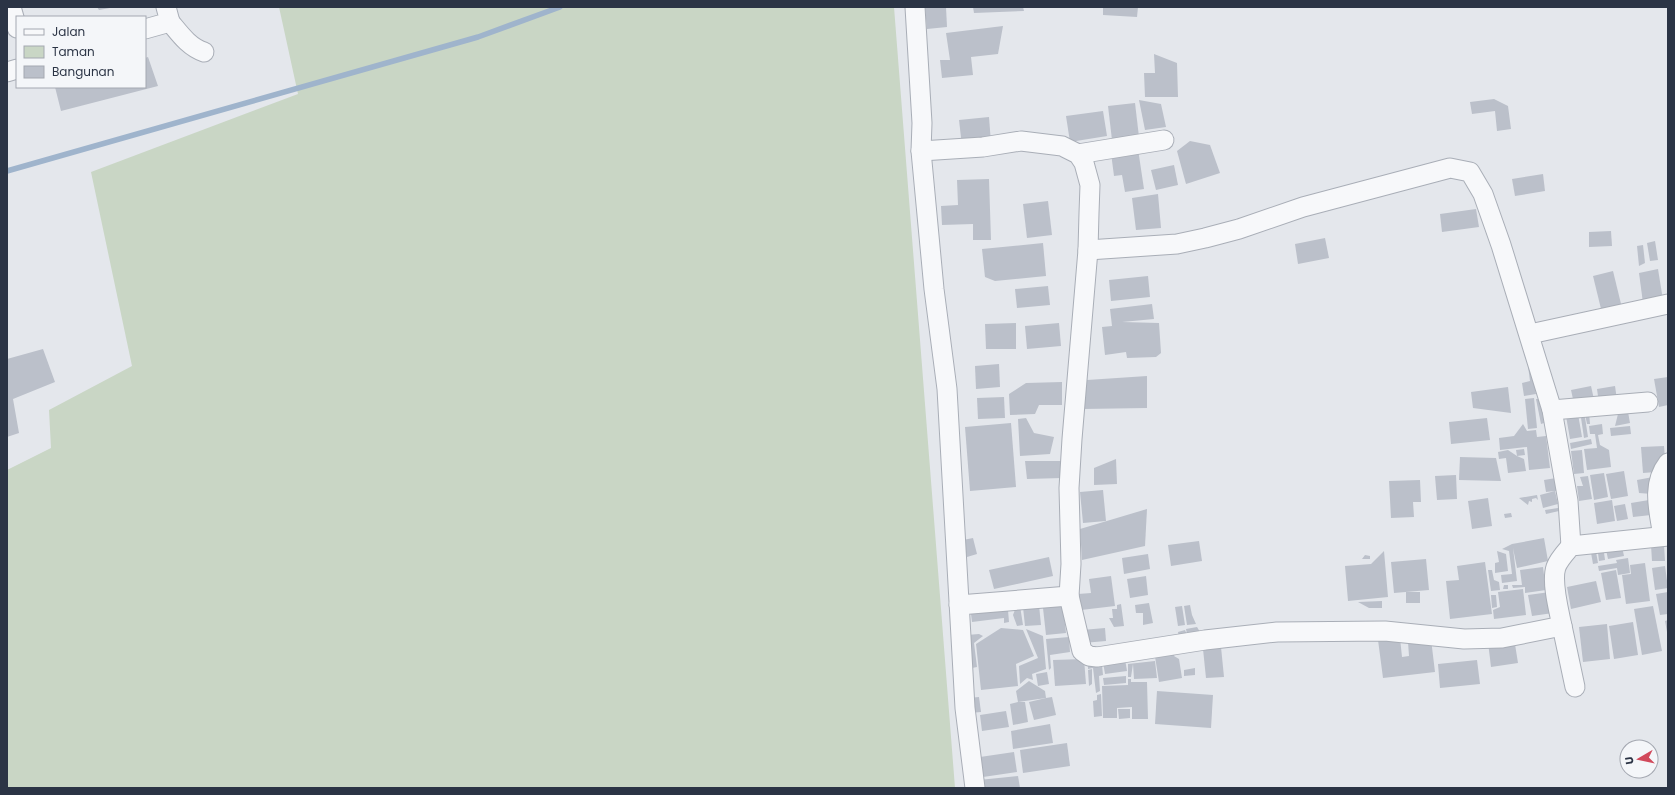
<svg xmlns="http://www.w3.org/2000/svg" width="1675" height="795" viewBox="0 0 1675 795" font-family="Poppins,sans-serif">
	<rect width="100%" height="100%" fill="#e4e7ec"/>
	<path fill="#c9d6c5" d="M279 7H894L955 788H7V470L51 448 49 410 132 366 91 172 298 94Z"/>
	<g fill="none" stroke-linecap="round" stroke-linejoin="round">
		<path stroke="#9fb4cc" stroke-width="5.5" d="M7 171 478 37 560 7"/>
	</g>
	<g fill="#bbc0ca">
		<path d="M97 7H110V8L99 10Z"/>
		<path d="M925 7H946L947 27 927 29Z"/>
		<path d="M973 7H1023L1024 11 974 13Z"/>
		<path d="M1103 7H1138L1137 17 1103 15Z"/>
		<path d="M1003 26 998 54 971 57 973 75 942 78 940 60H950L946 33Z"/>
		<path d="M1154 54 1177 63 1178 97H1145L1144 73H1155Z"/>
		<path d="M148 57 158 86 61 111 55 87H145V58Z"/>
		<path d="M1494 99 1508 106 1511 129 1497 131 1495 111 1472 114 1470 102Z"/>
		<path d="M1139 100 1161 104 1166 127 1145 130Z"/>
		<path d="M1135 103 1139 137 1112 140 1108 106Z"/>
		<path d="M1103 111 1107 136 1070 142 1066 116Z"/>
		<path d="M989 117 991 143 962 146 959 120Z"/>
		<path d="M1190 141 1210 145 1220 173 1186 184 1177 151Z"/>
		<path d="M1138 149 1144 189 1125 192 1122 175 1114 176 1111 153Z"/>
		<path d="M1174 165 1178 185 1156 190 1151 170Z"/>
		<path d="M1543 174 1545 191 1515 196 1512 179Z"/>
		<path d="M989 179 991 240H973V224L942 225 941 206 958 205 957 180Z"/>
		<path d="M1158 194 1161 228 1136 230 1132 198Z"/>
		<path d="M1048 201 1052 235 1027 238 1023 204Z"/>
		<path d="M1476 209 1479 227 1442 232 1440 214Z"/>
		<path d="M1611 231 1612 246 1589 247V232Z"/>
		<path d="M1325 238 1329 258 1298 264 1295 244Z"/>
		<path d="M1655 241 1658 260 1650 261 1647 243Z"/>
		<path d="M1043 243 1046 276 995 281 985 277 982 249Z"/>
		<path d="M1643 245 1645 263 1639 266 1637 246Z"/>
		<path d="M1658 269 1663 300 1643 303 1639 273Z"/>
		<path d="M1613 271 1622 308 1602 313 1593 276Z"/>
		<path d="M1148 276 1150 297 1111 301 1109 280Z"/>
		<path d="M1048 286 1050 305 1017 308 1015 289Z"/>
		<path d="M1152 304 1154 319 1122 322 1159 323 1161 353 1156 357 1127 358 1126 352 1105 355 1102 327 1112 326 1110 309Z"/>
		<path d="M1016 323V349H986L985 324Z"/>
		<path d="M1059 323 1061 346 1027 349 1025 326Z"/>
		<path d="M43 349 55 382 13 399 19 433 7 437V359Z"/>
		<path d="M999 364 1000 387 976 389 975 366Z"/>
		<path d="M1528 366 1531 367 1536 394 1524 396 1522 383 1530 381Z"/>
		<path d="M1147 376V408L1083 409 1087 380Z"/>
		<path d="M1668 377V405L1659 407 1654 379Z"/>
		<path d="M1062 382V405H1039L1035 414 1010 415 1009 394 1026 383Z"/>
		<path d="M1591 386 1595 404 1575 408 1571 390Z"/>
		<path d="M1615 386 1617 400 1599 403 1597 389Z"/>
		<path d="M1508 387 1511 413 1473 408 1471 392Z"/>
		<path d="M1004 397 1005 418 978 419 977 398Z"/>
		<path d="M1534 398 1537 428 1528 429 1525 399Z"/>
		<path d="M1536 399H1540L1544 423 1541 424Z"/>
		<path d="M1580 411H1584L1588 437 1584 438Z"/>
		<path d="M1628 412 1630 423 1615 426 1618 414Z"/>
		<path d="M1589 413 1590 424H1587L1585 414Z"/>
		<path d="M1578 414 1582 437 1570 439 1566 416Z"/>
		<path d="M1026 418 1034 433 1054 437 1050 454 1020 456 1018 419Z"/>
		<path d="M1487 418 1490 440 1451 444 1449 422Z"/>
		<path d="M1011 423 1016 487 970 491 965 427Z"/>
		<path d="M1523 424 1527 431 1536 430 1537 437 1546 436 1550 468 1529 470 1527 447 1500 450 1499 438 1514 436Z"/>
		<path d="M1602 424 1603 434 1598 435 1600 445 1609 450 1611 467 1587 470 1584 449 1597 448 1595 434H1590L1589 426Z"/>
		<path d="M1630 426 1631 434 1611 436 1610 428Z"/>
		<path d="M1591 439 1592 444 1571 449 1570 443Z"/>
		<path d="M1664 446 1665 458 1656 472 1643 473 1641 447Z"/>
		<path d="M1524 449 1525 455 1517 456 1524 459 1526 471 1508 473 1506 458 1499 459 1498 452 1508 450 1517 456 1516 450Z"/>
		<path d="M1582 450 1584 473 1574 474 1571 451Z"/>
		<path d="M1460 457 1496 458 1501 481 1459 480Z"/>
		<path d="M1116 459 1117 484 1094 485V468Z"/>
		<path d="M1025 461H1061L1062 478 1027 479Z"/>
		<path d="M1624 471 1628 496 1611 499 1606 474Z"/>
		<path d="M1604 473 1608 497 1594 500 1590 475Z"/>
		<path d="M1456 475 1457 499 1437 500 1435 476Z"/>
		<path d="M1588 476 1592 499 1579 501 1577 486H1583L1580 477Z"/>
		<path d="M1653 477 1652 494 1639 493 1637 480Z"/>
		<path d="M1556 478 1559 490 1555 491 1558 504 1543 508 1540 495 1555 491 1546 492 1544 480Z"/>
		<path d="M1420 480 1421 502H1413L1414 517 1391 518 1389 481Z"/>
		<path d="M1103 490 1106 521 1083 523 1080 492Z"/>
		<path d="M1537 495 1538 500 1536 498 1532 499V502L1529 501 1528 505 1519 498Z"/>
		<path d="M1488 498 1492 526 1472 529 1468 501Z"/>
		<path d="M1612 500 1615 521 1597 524 1594 503Z"/>
		<path d="M1649 500 1651 515 1633 517 1631 503Z"/>
		<path d="M1625 504 1628 519 1617 521 1614 506Z"/>
		<path d="M1558 508 1559 511 1546 514 1545 510Z"/>
		<path d="M1147 509 1145 546 1082 560 1080 529Z"/>
		<path d="M1511 513 1512 517 1505 518 1504 514Z"/>
		<path d="M973 538 977 554 967 557 963 540Z"/>
		<path d="M1544 538 1548 561 1517 568 1513 548 1517 581 1502 583 1501 575 1512 574 1509 551 1502 549 1512 544Z"/>
		<path d="M1199 541 1202 561 1171 566 1168 545Z"/>
		<path d="M1621 542 1624 556 1608 559 1605 545Z"/>
		<path d="M1597 545H1603L1605 560 1599 561Z"/>
		<path d="M1651 545H1664L1665 561H1652Z"/>
		<path d="M1595 546 1598 563 1593 564 1590 547Z"/>
		<path d="M1384 551 1388 597 1348 601 1345 566 1371 564Z"/>
		<path d="M1497 551 1506 554 1508 571 1495 573V563L1499 562Z"/>
		<path d="M1148 554 1150 569 1124 574 1122 558Z"/>
		<path d="M1365 555 1370 556V559H1362Z"/>
		<path d="M1049 557 1053 576 994 589 989 570Z"/>
		<path d="M1628 558 1630 573 1618 575 1617 568 1599 571 1598 566 1617 563 1616 560Z"/>
		<path d="M1426 559 1429 590 1394 593 1391 562Z"/>
		<path d="M1485 562 1492 614 1450 619 1446 581 1459 580 1457 566Z"/>
		<path d="M1645 563 1650 601 1626 604 1622 575 1631 574 1630 565Z"/>
		<path d="M1665 566 1668 588 1655 590 1652 568Z"/>
		<path d="M1543 567 1546 590 1525 593V587L1513 588 1512 585H1522L1520 570Z"/>
		<path d="M1488 570H1492L1494 580 1499 582 1500 590 1491 591Z"/>
		<path d="M1616 570 1621 598 1606 600 1601 573Z"/>
		<path d="M1111 576 1115 606 1081 610 1078 594 1091 593 1089 579Z"/>
		<path d="M1146 576 1148 595 1130 598 1127 579Z"/>
		<path d="M1596 581 1601 602 1571 609 1567 587Z"/>
		<path d="M1504 585H1508V589H1503Z"/>
		<path d="M1523 589 1526 615 1494 619 1493 610 1500 607 1498 592Z"/>
		<rect x="1406" y="592" width="14" height="11"/>
		<path d="M1550 592 1553 613 1532 616 1528 595Z"/>
		<path d="M1668 592V614L1660 615 1656 594Z"/>
		<path d="M1491 595H1496L1497 607 1492 608Z"/>
		<path d="M1382 601V608H1369L1358 602Z"/>
		<path d="M1149 603 1153 623 1143 625V613H1136L1135 605Z"/>
		<path d="M1121 604 1124 626 1114 627 1109 618H1113L1112 609H1117V605Z"/>
		<path d="M1039 605 1041 625 1025 626 1023 607Z"/>
		<path d="M1190 605 1192 615 1196 624 1187 625 1184 606Z"/>
		<path d="M1020 606 1023 625 1017 626 1013 615 1016 607Z"/>
		<path d="M1063 606 1066 633 1046 635 1043 608Z"/>
		<path d="M1182 606 1185 625 1178 626 1175 607Z"/>
		<path d="M1653 606 1662 651 1642 655 1634 609Z"/>
		<path d="M1008 610 1009 622 1004 623V618L972 622 971 614Z"/>
		<path d="M1668 620V632H1667L1665 621Z"/>
		<path d="M1633 622 1638 655 1614 659 1609 626Z"/>
		<path d="M1607 624 1610 659 1583 662 1579 627Z"/>
		<path d="M1197 627 1200 632 1187 634 1186 629Z"/>
		<path d="M1001 628 1023 630 1034 656 1016 664 1018 686 981 690 976 644Z"/>
		<path d="M1105 628 1106 641 1083 643 1082 630Z"/>
		<path d="M1026 629 1043 636 1046 669 1032 674 1033 680 1027 678 1020 684 1019 666 1038 658Z"/>
		<path d="M1185 630 1187 635 1179 637 1178 632Z"/>
		<path d="M979 634 983 636 974 643 977 667 972 668 967 635Z"/>
		<path d="M1069 637 1070 652 1050 655 1051 668 1049 670 1046 639Z"/>
		<path d="M1400 638 1402 657 1409 656 1408 642 1431 639 1435 672 1383 678 1378 640Z"/>
		<path d="M1514 638 1518 663 1491 667 1488 642Z"/>
		<path d="M1221 647 1224 677 1206 678 1203 649Z"/>
		<path d="M1178 649 1174 656 1179 659 1182 678 1159 682 1154 650Z"/>
		<path d="M1084 659 1086 684 1055 686 1053 660Z"/>
		<path d="M1125 659 1127 671 1105 674 1103 662Z"/>
		<path d="M1477 660 1480 684 1440 688 1438 664Z"/>
		<path d="M1155 661 1157 678 1134 679 1133 664 1131 677H1128V664Z"/>
		<path d="M1102 665 1103 675 1099 676 1100 691 1096 693 1093 668 1088 669V666Z"/>
		<path d="M1195 668V675L1184 676V670Z"/>
		<path d="M1092 669V684L1089 686 1088 670Z"/>
		<path d="M1047 672 1049 684 1038 686 1036 674Z"/>
		<path d="M1126 676V683L1104 685 1103 678Z"/>
		<path d="M1128 679H1131V682H1147L1148 719H1132V707L1117 708V718H1103L1102 686 1128 685Z"/>
		<path d="M1029 681 1045 691 1046 698 1052 697 1056 715 1034 720 1029 702 1046 698 1018 702H1025L1028 722 1013 725 1010 704 1018 702 1016 691Z"/>
		<path d="M1157 691 1213 695 1211 728 1155 724Z"/>
		<path d="M1101 694 1102 716 1094 717 1093 701 1097 700V695Z"/>
		<path d="M979 697 981 712 970 713 968 698Z"/>
		<path d="M1118 709H1130V718L1119 719Z"/>
		<path d="M1006 711 1009 727 982 731 980 715Z"/>
		<path d="M1050 724 1053 743 1013 749 1011 731Z"/>
		<path d="M1067 743 1070 766 1023 773 1020 750Z"/>
		<path d="M1014 752 1017 772 983 777 980 757Z"/>
		<path d="M1018 776 1020 788H980L979 780Z"/>
	</g>
	<g fill="none" stroke-linecap="round" stroke-linejoin="round">
		<g stroke="#a9aeb7" stroke-width="21">
			<g id="minor">
				<path d="M11 7 17 28"/>
				<path d="M915 7 922 123 921 151 934 289 947 389 965 708 975 788"/>
				<path d="M170 22C180 34 189 47 204 52"/>
				<path d="M145 29 170 22 166 7"/>
				<path d="M7 72 17 69"/>
				<path d="M921 151 983 147 1021 141 1062 146 1078 154 1084 163 1090 185 1089 213 1088 250 1072 439 1069 488 1071 564 1069 596 959 605"/>
				<path d="M1078 154 1164 140"/>
				<path d="M1088 250 1177 244 1205 238 1239 229 1303 207 1450 168 1470 172 1483 194 1501 245 1552 410 1568 501 1571 546"/>
				<path d="M1530 334 1668 304"/>
				<path d="M1552 410 1648 402"/>
				<path d="M1663 536C1659 511 1651 485 1668 463"/>
				<path d="M1069 596 1082 651 1089 656 1097 657 1205 640 1277 632 1385 631 1464 639 1502 638 1562 626C1559 611 1551 582 1556 567 1559 559 1566 552 1571 546L1668 536"/>
				<path d="M1562 626 1575 687"/>
			</g>
		</g>
		<use href="#minor" stroke="#f7f8fa" stroke-width="19"/>
	</g>
	<rect width="1675" height="795" fill="none" stroke="#2b3445" stroke-width="16"/>
	<rect x="16" y="16" width="130" height="72" fill="#f4f6f9" stroke="#a4a8b1"/>
	<rect x="24" y="29" width="20" height="6" fill="#f7f8fa" stroke="#a4a8b1"/>
	<text x="52" y="36" font-size="12" fill="#2b3445">Jalan</text>
	<rect x="24" y="46" width="20" height="12" fill="#c9d6c5" stroke="#a4a8b1"/>
	<text x="52" y="56" font-size="12" fill="#2b3445">Taman</text>
	<rect x="24" y="66" width="20" height="12" fill="#bbc0ca" stroke="#a4a8b1"/>
	<text x="52" y="76" font-size="12" fill="#2b3445">Bangunan</text>
	<g transform="translate(1639 759) rotate(261)"><circle r="19" fill="#f4f6f9" stroke="#a4a8b1"/>
	<path d="M0-3L7 15L0 10L-7 15Z" fill="#d1495b"/>
	<text y="-6" font-size="11" font-weight="bold" text-anchor="middle" fill="#2b3445">U</text>
	</g>
</svg>
